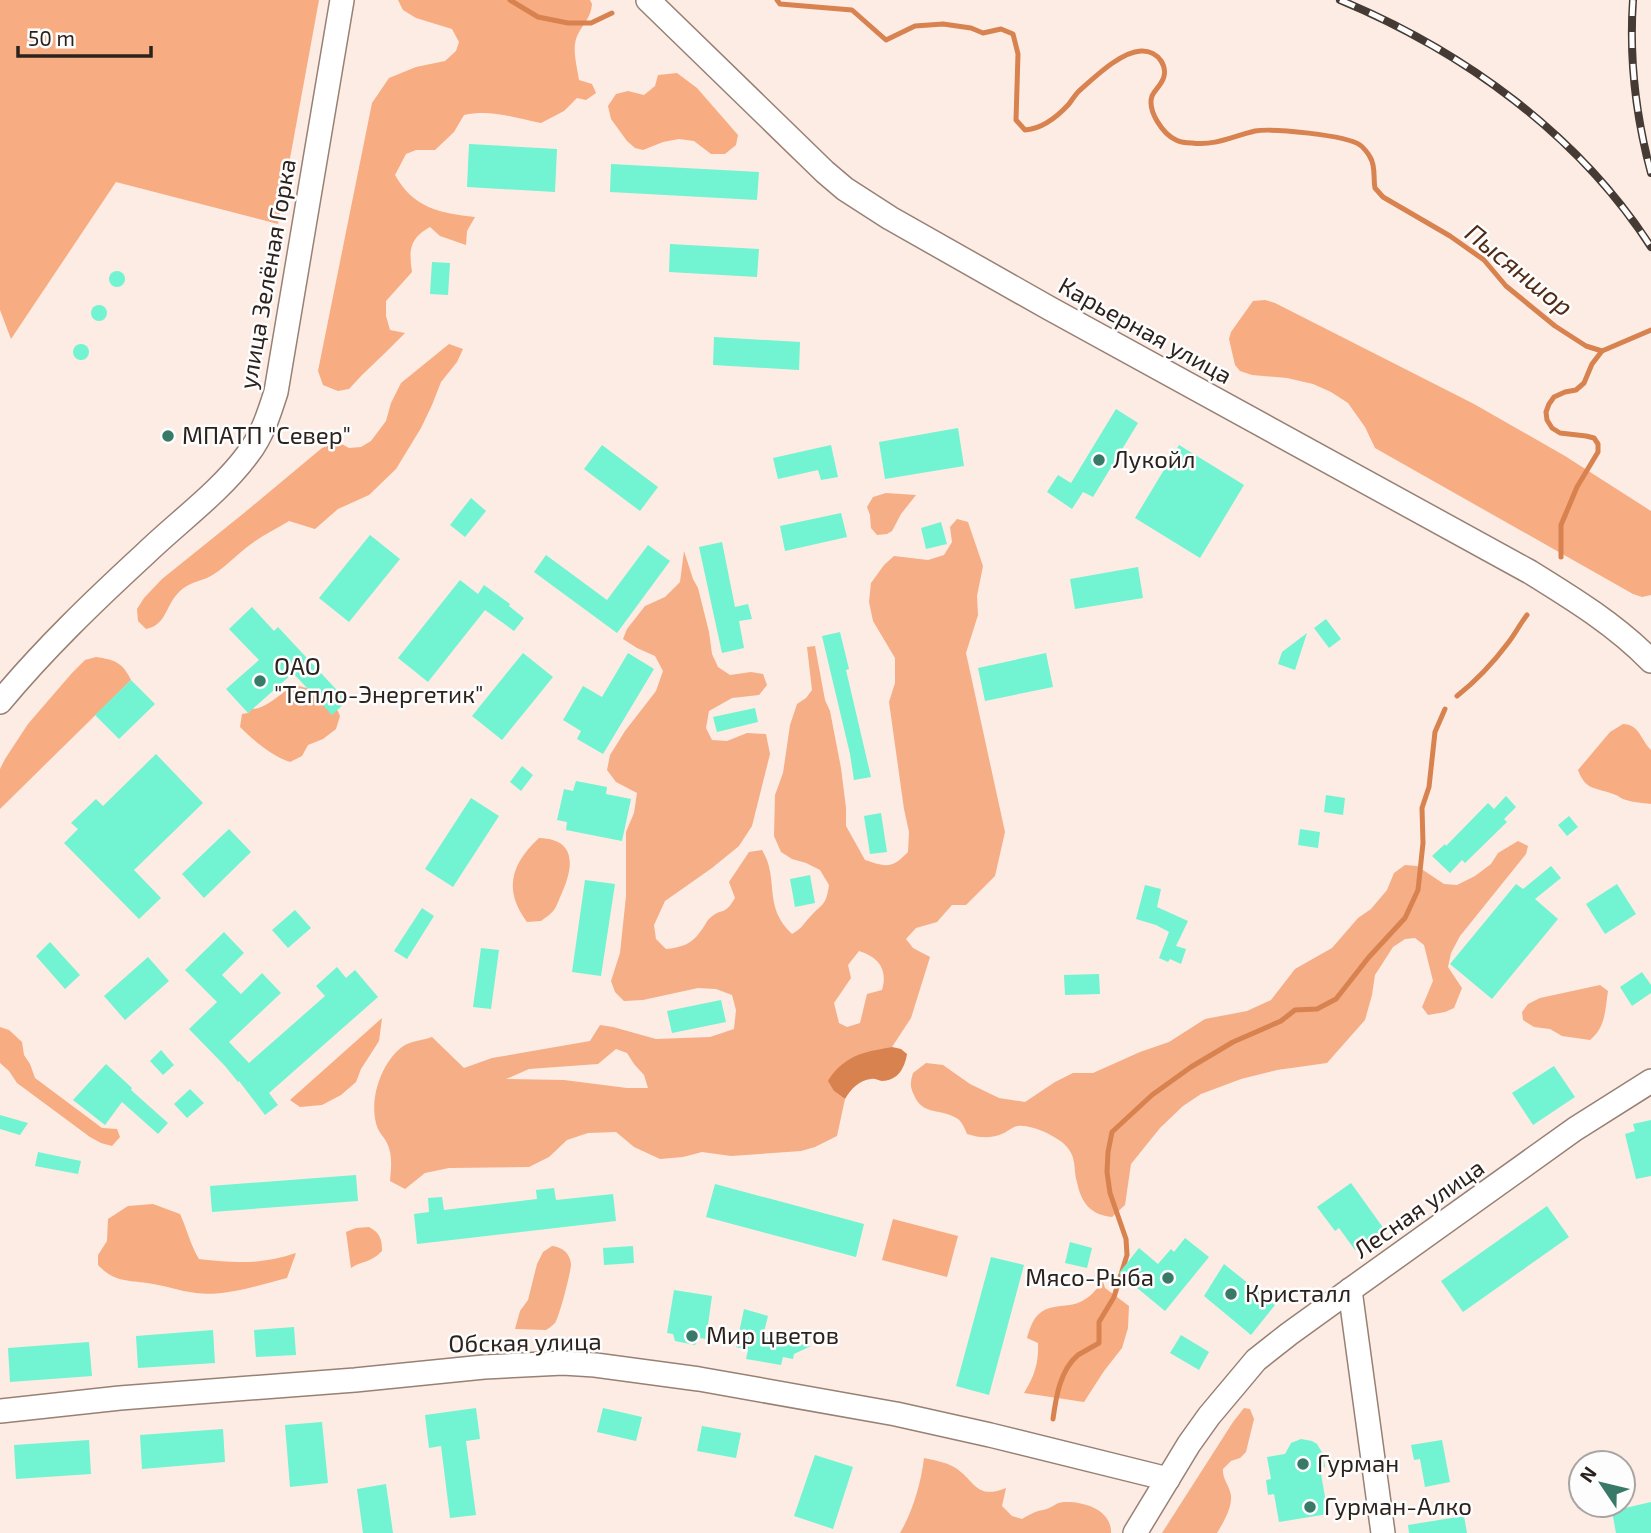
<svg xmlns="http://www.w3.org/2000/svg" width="1651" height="1533" viewBox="0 0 1651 1533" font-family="'Exo 2',sans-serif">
	<rect width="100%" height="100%" fill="#fcece4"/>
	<g fill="#f7ac82">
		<path d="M0 0H319L278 224 116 182 11 339 0 310Z"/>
		<path d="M398 0H590L592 4C591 17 584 23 578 34 571 47 577 66 579 80L592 84 596 93 586 100 577 98 564 111 541 123C514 118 492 109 464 115L454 132 435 150H416L406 154 395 175C413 208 440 213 475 217L467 231 466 245 440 236 430 227C409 239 409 250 412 272L386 301V316L390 330 405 333 385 353 362 375 349 389 338 391 323 385 318 371 372 103 389 78 416 67 445 61 456 51 459 42 452 29 416 18 403 10Z"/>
		<path d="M677 73 697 88 738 135 736 145 725 154H711L694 141 679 139 663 142 643 150 635 148 627 141 611 119 608 106 616 94 628 91 644 95 655 86 658 75Z"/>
		<path d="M1265 300 1275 303 1474 404 1565 456 1651 511V595L1642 597 1633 594 1382 452 1375 448 1365 427 1348 403 1331 392 1313 384 1287 378 1252 375 1240 371 1235 365 1229 339 1231 332 1253 301Z"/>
		<path d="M449 344 463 349 457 362 441 382 432 405 421 428 396 469 369 495 338 509 315 529 289 521C276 529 263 535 251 544 237 554 224 569 209 577 198 582 190 582 180 591 165 605 167 625 146 629L138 621 137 609 144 598 162 579 244 513 322 448 338 442 349 448 361 447 371 441 386 421 391 403 401 383Z"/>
		<path d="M96 657C115 660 122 662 131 680L0 809V769L5 759 28 724 72 673 85 660Z"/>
		<path d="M295 685 310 689 334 703 340 716 336 729 323 739 308 745 302 756 290 762C272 756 253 740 240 727L242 714 248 713 252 709C267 709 281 692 295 685Z"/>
		<path d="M1623 724C1639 724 1641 740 1651 750V804C1642 803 1631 802 1623 799 1617 796 1620 796 1613 794 1595 787 1586 791 1578 770L1610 732Z"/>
		<path d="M382 1018 379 1041 361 1069 356 1082 341 1095 322 1105 300 1107 290 1100Z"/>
		<path d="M0 1027 9 1030 22 1042 24 1055 30 1064 35 1078 102 1128 117 1129 120 1137 112 1146 101 1143 90 1137 17 1083 9 1071 0 1063Z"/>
		<path d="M153 1204 180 1214C187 1229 190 1244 199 1259 236 1263 259 1265 296 1253L287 1278C260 1285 223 1297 196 1293 179 1291 164 1285 147 1283 126 1280 114 1282 98 1265V1255L107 1241 108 1219 128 1206Z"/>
		<path d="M893 1219 958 1236 947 1277 882 1260Z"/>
		<path d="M369 1227C380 1233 382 1239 382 1251 369 1264 363 1260 351 1268L346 1232 356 1228Z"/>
		<path d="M1103 1281 1105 1288 1129 1306 1128 1328 1122 1348 1104 1371 1084 1402 1024 1393C1034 1377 1039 1363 1038 1343L1027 1338C1033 1318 1038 1308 1061 1306 1067 1305 1072 1305 1078 1303 1090 1298 1095 1291 1103 1281Z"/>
	</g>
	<g fill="#f5ae86" fill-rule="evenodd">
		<path d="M886 493 916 495 901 514 892 531 887 534 877 535 871 528 870 515 867 507 873 497Z"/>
		<path d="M957 519 968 522 983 566 977 596 978 615 966 653 1005 832 995 876 966 905H952L937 922 916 928 906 939 913 948 930 957 911 1018 892 1047 885 1049 834 1091 845 1099 837 1136 815 1147 801 1151 731 1156 702 1152 683 1157 660 1159 634 1147 616 1132 588 1133 567 1140 549 1157 529 1167 449 1168 425 1173 405 1189 390 1181C391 1169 393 1155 387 1143 385 1138 380 1134 378 1129 367 1103 381 1060 405 1045 412 1041 424 1040 432 1037L464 1068 492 1058 590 1041 600 1025 613 1027 656 1039 710 1037 734 1029 736 1010 732 995 716 989 698 988 643 1000 624 1001 615 992 611 981 620 953 626 896V832L634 813 637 793 616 782 607 770 610 755 625 731 656 691 663 671 655 656 637 648 623 639 627 629 645 606 665 597 680 582 684 551 693 579 698 588 709 632 712 654 718 667 730 675 751 672 763 674 767 685 759 695 732 698 709 711 706 728 712 740 727 741 747 733 766 734 770 754 752 826 739 846 712 868 665 901 654 925 656 939 666 949C680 948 692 944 700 932 704 928 706 921 710 918 722 907 724 917 735 898L729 882 749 852 762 850C780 879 762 906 792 934 802 928 801 927 809 918 822 903 826 907 829 885L820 870 806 863 792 859 781 852 774 836 775 795 783 773 790 725 797 704 806 698 812 690 807 647 815 646 825 700 830 711 841 768 846 808V826L865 860C886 867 892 869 908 852L909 832 904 809 889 702 895 683V658L873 621 869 602 871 583 884 565 894 556 928 560 944 555 952 542 950 527ZM859 951C879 957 888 970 882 990L867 994 860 1023 847 1027 839 1023 834 1003 851 978 848 965ZM616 1049 627 1053 634 1064 644 1075 648 1088H627L564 1080 506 1079 529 1069 598 1064Z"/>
		<path d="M539 838C577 839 574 867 561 895 559 899 557 906 554 910 551 914 545 918 541 921L527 922C503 890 511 864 539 838Z"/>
		<path d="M1518 841 1528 846 1526 854 1460 936 1451 953 1448 967 1462 988 1454 1008 1445 1012 1428 1015 1422 1007 1433 981 1424 945 1415 938 1405 939 1393 947 1375 975 1372 995 1365 1020 1327 1063 1277 1070 1241 1079 1201 1094 1183 1106 1160 1128 1131 1164 1125 1205 1112 1217C1091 1215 1081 1203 1077 1182 1073 1168 1077 1159 1067 1147 1059 1137 1031 1124 1018 1126 1014 1126 1008 1131 1004 1133 991 1139 980 1138 967 1134 965 1129 962 1122 958 1119 942 1108 922 1116 914 1095 910 1087 910 1083 913 1073L926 1063 943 1065 970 1084 999 1098 1025 1102 1055 1082 1073 1073H1093L1140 1052 1169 1042 1205 1019 1247 1011 1271 1000 1295 969 1332 948 1358 918 1371 909 1387 890 1394 873 1405 865 1417 866 1444 884 1457 885 1475 876 1491 864 1498 853Z"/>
		<path d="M1600 985 1608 991C1605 1010 1606 1027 1590 1040L1562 1036 1550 1029 1534 1027 1523 1020 1522 1012 1528 1004 1540 998Z"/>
		<path d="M552 1246C562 1247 570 1253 571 1264 571 1272 559 1318 555 1323 552 1326 549 1328 546 1330L515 1329 520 1311 528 1300 537 1264 543 1252Z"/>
		<path d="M1244 1408 1250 1409 1254 1419 1246 1452 1240 1458 1231 1461 1223 1469C1222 1479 1230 1486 1231 1496 1232 1508 1223 1523 1217 1533H1162L1233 1422Z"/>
		<path d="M924 1458C933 1460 944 1462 952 1466 975 1478 974 1501 1006 1488L1002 1506 1012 1516 1022 1519C1027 1516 1032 1513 1038 1511 1041 1510 1045 1510 1049 1508 1054 1506 1058 1502 1064 1502 1084 1501 1112 1510 1111 1533H900C913 1511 921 1483 924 1458Z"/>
	</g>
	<path fill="#d8824f" d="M892 1047 901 1049 907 1054C905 1067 898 1081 882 1081 879 1081 875 1078 871 1079 859 1080 851 1089 845 1099L834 1091 828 1081C835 1068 849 1057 864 1053 873 1050 883 1049 892 1047Z"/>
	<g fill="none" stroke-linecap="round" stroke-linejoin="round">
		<g stroke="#d8824f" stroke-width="5">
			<path d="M510 0 538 17 568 23H591L612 13"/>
			<path d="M777 0 780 4 852 10 886 40 915 26 943 24 971 28 983 33 1001 29 1013 34 1018 54 1016 120 1025 130C1042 129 1057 117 1069 104 1072 100 1075 95 1079 91 1094 78 1120 52 1141 51 1158 50 1171 68 1161 83 1158 88 1154 91 1152 96 1147 111 1163 134 1176 140 1180 142 1188 143 1192 143 1216 146 1233 136 1255 131 1272 128 1346 135 1360 145 1363 147 1368 153 1370 157 1376 166 1373 178 1375 188L1383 197 1450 236 1484 260 1506 286 1555 326 1586 346 1602 351 1651 330"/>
			<path d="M1561 557V525L1577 487 1598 452V444L1594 438 1586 436 1560 433 1552 428 1547 420 1546 412 1549 404 1554 397 1565 392 1576 390 1584 383 1592 364 1602 351"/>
			<path d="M1457 696C1476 681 1493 663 1508 643 1515 634 1520 624 1527 615"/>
			<path d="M1053 1419C1056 1397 1060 1370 1078 1355 1085 1351 1092 1347 1099 1343V1322L1114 1297 1127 1255 1126 1239 1110 1193 1107 1172 1108 1152 1112 1132 1152 1095 1191 1067 1233 1042 1281 1021 1295 1010 1317 1009 1336 999 1369 957 1405 918 1418 890 1423 843 1422 808 1429 787 1435 732 1445 709"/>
		</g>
	</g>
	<g fill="#72f3d2">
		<path d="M469 144 557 149 555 192 467 187Z"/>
		<path d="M611 164 759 172 757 200 610 192Z"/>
		<path d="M670 244 759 249 757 277 669 272Z"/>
		<path d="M432 262 450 263 448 295 430 294Z"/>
		<circle cx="117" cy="279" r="8"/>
		<circle cx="99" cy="313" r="8"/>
		<path d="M714 337 800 342 799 370 713 365Z"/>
		<circle cx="81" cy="352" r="8"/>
		<path d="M1116 409 1138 423 1093 497 1083 492 1072 509 1047 492 1058 475 1071 483Z"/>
		<path d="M958 428 964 466 885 479 879 442Z"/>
		<path d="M602 445 658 487 640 511 584 469Z"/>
		<path d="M831 445 838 477 821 480 818 470 778 479 773 458Z"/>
		<path d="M1179 445 1244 485 1200 558 1135 518Z"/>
		<path d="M471 498 486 511 465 537 450 525Z"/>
		<path d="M841 513 847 537 785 551 780 526Z"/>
		<path d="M941 522 947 544 926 549 921 528Z"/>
		<path d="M370 535 400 559 349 622 319 598Z"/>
		<path d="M722 542 735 607 748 604 752 619 739 621 744 648 722 653 699 547Z"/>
		<path d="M648 545 670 561 617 633 534 572 546 555 607 600Z"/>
		<path d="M1138 567 1143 598 1075 609 1070 579Z"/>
		<path d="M460 580 478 594 484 585 510 604 509 606 524 618 514 631 485 610 428 682 398 658Z"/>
		<path d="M252 607 274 631 278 627 347 701 332 715 293 673 248 713 226 689 259 660 229 629Z"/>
		<path d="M1326 619 1341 639 1329 648 1314 628Z"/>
		<path d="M840 632 849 669 846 670 871 777 854 780 850 754 822 636Z"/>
		<path d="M1307 633 1295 670 1278 664 1282 652Z"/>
		<path d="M523 653 553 677 502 740 472 716Z"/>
		<path d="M628 653 654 669 603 754 577 739 581 731 563 720 583 686 602 697Z"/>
		<path d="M1046 653 1053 687 985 701 978 668Z"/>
		<path d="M131 680 155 704 119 739 95 715Z"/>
		<path d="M755 708 758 722 717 732 713 717Z"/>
		<path d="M156 754 203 803 134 870 161 898 139 919 64 843 78 829 71 823 96 799 103 806Z"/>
		<path d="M522 766 533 775 521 791 510 782Z"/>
		<path d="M576 781 607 787 606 794 631 799 622 841 566 830 567 822 557 820 564 789 573 791Z"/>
		<path d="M1326 795 1345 798 1343 815 1324 812Z"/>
		<path d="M1506 796 1516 807 1504 819 1507 822 1465 863 1462 860 1450 873 1432 856 1445 844 1446 846 1488 803 1494 809Z"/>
		<path d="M471 798 499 816 453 887 425 869Z"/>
		<path d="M881 813 887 852 870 854 864 816Z"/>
		<path d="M1569 816 1578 827 1567 836 1558 825Z"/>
		<path d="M229 829 251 852 204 898 182 874Z"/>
		<path d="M1300 829 1320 832 1318 848 1298 845Z"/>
		<path d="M1551 866 1561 878 1535 899 1558 919 1492 999 1450 964 1516 884 1523 889Z"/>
		<path d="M810 875 815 903 795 907 790 879Z"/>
		<path d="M585 880 615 884 601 976 572 972Z"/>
		<path d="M1617 884 1636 914 1605 934 1586 904Z"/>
		<path d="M1145 885 1161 889 1157 907 1188 921 1176 946 1186 949 1181 964 1170 959 1168 962 1159 958 1169 932 1156 925 1136 919Z"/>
		<path d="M422 908 434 916 407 959 394 951Z"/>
		<path d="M295 910 311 928 288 948 272 930Z"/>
		<path d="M224 932 244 953 222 975 241 994 262 973 281 993 229 1042 249 1063 325 996 316 986 337 967 346 978 355 970 378 997 269 1093 278 1105 265 1115 239 1081 238 1082 225 1066 189 1029 217 1002 185 970Z"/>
		<path d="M50 942 80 975 65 989 36 956Z"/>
		<path d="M481 948 499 950 491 1009 473 1007Z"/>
		<path d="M148 957 169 981 125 1020 104 996Z"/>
		<path d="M1642 972 1651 985V993L1632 1006 1620 987Z"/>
		<path d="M1099 974 1100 994 1065 995 1064 975Z"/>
		<path d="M721 1000 726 1022 672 1033 667 1011Z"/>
		<path d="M161 1050 174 1065 163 1075 150 1061Z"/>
		<path d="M106 1064 132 1088 131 1090 168 1123 158 1134 122 1102 105 1125 73 1100Z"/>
		<path d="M1554 1066 1575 1097 1533 1125 1512 1093Z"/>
		<path d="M190 1089 204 1103 187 1118 174 1104Z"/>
		<path d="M0 1115 28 1123 20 1135 0 1129Z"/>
		<path d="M1651 1120V1176L1636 1179 1625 1134 1635 1131 1633 1124Z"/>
		<path d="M38 1152 81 1161 78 1174 35 1166Z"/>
		<path d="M356 1175 358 1201 212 1212 210 1186Z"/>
		<path d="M1351 1183 1384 1229 1355 1250 1339 1228 1335 1231 1317 1207Z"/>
		<path d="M715 1184 864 1224 856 1257 706 1217Z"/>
		<path d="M554 1188 556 1200 613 1194 616 1221 417 1244 414 1214 429 1212 428 1198 442 1197 444 1210 537 1199 536 1190Z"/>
		<path d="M1547 1206 1569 1237 1463 1312 1441 1281Z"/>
		<path d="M1185 1238 1209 1257 1165 1311 1119 1273 1139 1248 1158 1264 1171 1249 1174 1252Z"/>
		<path d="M1070 1242 1092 1248 1087 1268 1065 1263Z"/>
		<path d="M633 1246 634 1263 604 1265 603 1248Z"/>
		<path d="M991 1257 1024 1265 989 1395 956 1386Z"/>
		<path d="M1224 1264 1275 1305 1251 1335 1204 1296Z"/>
		<path d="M674 1290 712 1296 706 1339 700 1338 695 1345 675 1341 673 1334 667 1333Z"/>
		<path d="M744 1309 768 1316 763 1336 811 1346 794 1354 793 1359 783 1357 781 1365 746 1359 748 1350 736 1347Z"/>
		<path d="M294 1327 296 1355 256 1357 254 1330Z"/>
		<path d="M213 1330 215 1363 138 1368 136 1336Z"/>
		<path d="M1181 1335 1209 1352 1199 1370 1170 1353Z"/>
		<path d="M89 1342 92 1376 10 1382 8 1348Z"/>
		<path d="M476 1408 480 1439 466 1441 476 1515 450 1518 441 1446 429 1448 425 1415Z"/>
		<path d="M603 1408 642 1417 636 1441 597 1432Z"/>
		<path d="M322 1422 328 1483 290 1487 285 1425Z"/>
		<path d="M702 1426 741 1433 736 1458 697 1451Z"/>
		<path d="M223 1429 225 1462 142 1469 140 1435Z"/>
		<path d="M1301 1439 1312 1441 1317 1444 1323 1454 1325 1467 1320 1468 1328 1514 1279 1522 1274 1494 1268 1495 1266 1480 1271 1479 1267 1457 1285 1454 1291 1443Z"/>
		<path d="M89 1440 91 1474 16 1479 14 1445Z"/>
		<path d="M1442 1440 1450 1482 1425 1487 1420 1459 1414 1460 1411 1445Z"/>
		<path d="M815 1455 853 1467 833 1529 794 1516Z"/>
		<path d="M386 1484 393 1533H363L357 1489Z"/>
		<path d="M1651 1502V1533H1616L1612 1511Z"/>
		<path d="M1464 1516 1467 1533H1409L1408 1525Z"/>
	</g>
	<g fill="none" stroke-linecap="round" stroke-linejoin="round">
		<g stroke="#988074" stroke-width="26">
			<g id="secondary">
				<path d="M648 0 825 172 845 189 890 218 1049 308 1530 572C1572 598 1616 625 1651 661"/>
				<path d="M0 702C44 649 94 601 145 554 179 521 219 493 248 454 262 436 269 414 276 392L342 0"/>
				<path d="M1350 1290 1383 1533"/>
				<path d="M0 1411 120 1398 355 1380 484 1367 563 1363 595 1365 699 1379 896 1414 990 1435 1168 1479"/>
				<path d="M1135 1533 1189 1444 1209 1416 1256 1360 1289 1334 1350 1290 1575 1129 1651 1081"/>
			</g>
		</g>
		<use href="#secondary" stroke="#fff" stroke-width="23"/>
		<g stroke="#453a34" stroke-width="8">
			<g id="rail">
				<path d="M1340 0C1463 51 1578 134 1651 247"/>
				<path d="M1633 0C1629 58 1636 117 1651 173"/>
			</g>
		</g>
		<use href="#rail" stroke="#fdfdfd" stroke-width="5" stroke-dasharray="16" stroke-linecap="butt"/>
	</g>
	<g fill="#387968" stroke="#fdfdfd" stroke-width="2.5">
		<circle cx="168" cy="436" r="7"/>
		<circle cx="1099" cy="460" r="7"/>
		<circle cx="260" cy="681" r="7"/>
		<circle cx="1168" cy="1278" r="7"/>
		<circle cx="1231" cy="1294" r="7"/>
		<circle cx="692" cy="1336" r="7"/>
		<circle cx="1303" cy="1464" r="7"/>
		<circle cx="1310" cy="1507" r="7"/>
	</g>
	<g text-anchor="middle" stroke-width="5" stroke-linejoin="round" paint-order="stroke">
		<g font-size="24" fill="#2c221d" stroke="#fdfdfd">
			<text transform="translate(268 274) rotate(-80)" y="8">улица Зелёная Горка</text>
			<text transform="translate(1145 331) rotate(29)" y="8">Карьерная улица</text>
			<text transform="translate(1419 1209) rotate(-35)" y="8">Лесная улица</text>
			<text transform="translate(525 1343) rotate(-1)" y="8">Обская улица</text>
		</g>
		<g font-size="24" fill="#2c221d" stroke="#fdfdfd" text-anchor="start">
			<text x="182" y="444">МПАТП "Север"</text>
			<text x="1113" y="468">Лукойл</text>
			<text x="274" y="675">ОАО<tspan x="274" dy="28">"Тепло-Энергетик"</tspan></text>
			<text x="1154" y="1286" text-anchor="end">Мясо-Рыба</text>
			<text x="1245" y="1302">Кристалл</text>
			<text x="706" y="1344">Мир цветов</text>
			<text x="1317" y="1472">Гурман</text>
			<text x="1324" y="1515">Гурман-Алко</text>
		</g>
		<g font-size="26" font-style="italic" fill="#502c17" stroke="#fdfdfd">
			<text transform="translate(1519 270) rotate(39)" y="9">Пысяншор</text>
		</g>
	</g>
	<g transform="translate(1602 1484) rotate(305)"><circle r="33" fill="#fdfdfd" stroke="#a9a5a3" stroke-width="2"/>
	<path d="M0-5L12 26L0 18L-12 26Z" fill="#387968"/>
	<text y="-10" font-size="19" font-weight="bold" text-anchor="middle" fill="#2c221d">N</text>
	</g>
	<path d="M18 46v10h133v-10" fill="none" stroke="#2c221d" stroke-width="3.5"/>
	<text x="28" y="46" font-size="21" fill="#2c221d" stroke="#fdfdfd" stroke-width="5" paint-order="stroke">50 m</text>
</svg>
